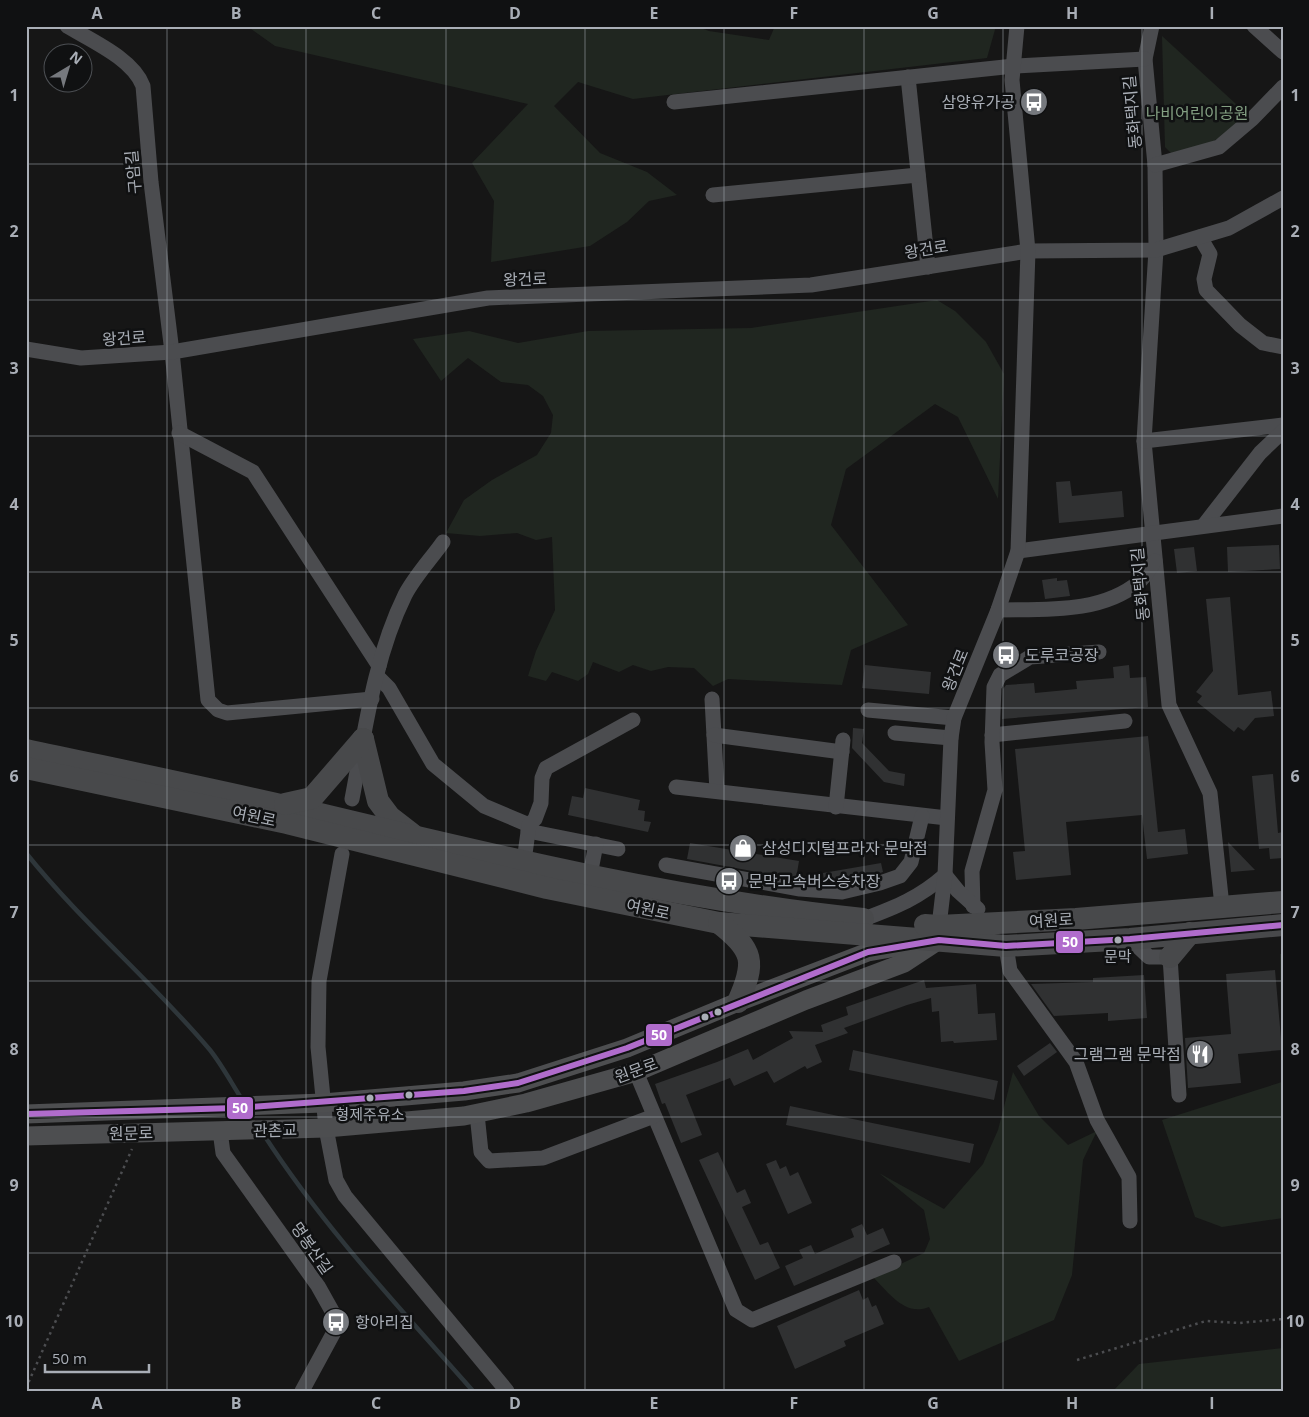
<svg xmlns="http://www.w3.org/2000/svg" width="1309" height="1417" viewBox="0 0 1309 1417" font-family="'Open Sans','Noto Sans KR',sans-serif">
	<rect width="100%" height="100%" fill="#161616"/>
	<g fill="#202620">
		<path d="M247 26H696L709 31 769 40 775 26H996L987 58 633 99 578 82 554 106 600 153 647 172 677 195 649 201 627 222 590 246 491 262 494 201 472 163 528 104 275 46Z"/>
		<path d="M1162 36 1249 116C1220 139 1210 146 1173 155L1165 147Z"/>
		<path d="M937 300 955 311 986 342 1004 374 998 499 958 417 935 404 846 469 831 525 908 625 851 650 842 685 728 679 713 686 694 668 668 667 651 671 633 665 619 672 593 662 588 674 578 681 552 672 546 681 528 676 536 651 555 610 552 537 536 540 517 533 480 536 446 533 464 500 492 480 537 455 551 433 553 415 543 396 528 385 501 382 468 358 441 381 413 339 469 331 518 343 588 331 751 328Z"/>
		<path d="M1280 954H1283V1218L1222 1227 1195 1217 1162 1120 1282 1082Z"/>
		<path d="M1013 1072 1039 1116 1068 1145 1097 1131 1083 1160 1072 1275 1054 1320 959 1361 929 1307C905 1317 888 1292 873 1277L924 1253 930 1239 924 1210 879 1173 944 1209 983 1164 998 1130Z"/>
		<path d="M1283 1348V1391H1113L1139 1364Z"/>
	</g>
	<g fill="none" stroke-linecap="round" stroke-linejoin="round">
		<g stroke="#2e363a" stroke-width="4.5">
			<path d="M26 853C82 923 152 981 210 1050 222 1065 232 1084 243 1101"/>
			<path d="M264 1135C324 1228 400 1308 473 1391"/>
		</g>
	</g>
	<g fill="#303132">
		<path d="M1070 481 1072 496 1122 491 1124 517 1059 523 1056 482Z"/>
		<path d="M1279 545 1280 569 1228 572 1227 547Z"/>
		<path d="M1194 547 1197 571 1177 573 1174 549Z"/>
		<path d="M1057 578V581L1067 580 1070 596 1045 599 1042 580Z"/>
		<path d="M1230 597 1238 695 1271 691 1274 716 1255 718 1244 731 1238 727 1234 732 1197 702 1202 696 1196 692 1213 671 1206 599Z"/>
		<path d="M865 665 931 672 929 694 862 688Z"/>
		<path d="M1129 665 1130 678 1146 677 1148 707 1002 719 1003 689 1006 685 1034 683 1035 693 1077 689 1076 681 1114 678 1113 667Z"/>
		<path d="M853 728 864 729 862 743 889 771 905 774 904 786 884 782 852 748Z"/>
		<path d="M1148 736 1158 832 1185 829 1188 854 1147 859 1142 815 1066 822 1071 875 1016 880 1013 852 1025 851 1015 749Z"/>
		<path d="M1273 774 1278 833 1283 832V858L1270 859 1269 848 1259 849 1252 776Z"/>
		<path d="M585 788 640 800 638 810 645 811 644 821 651 822 648 832 568 815 572 796 583 798Z"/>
		<path d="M1228 842 1255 870 1231 872Z"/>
		<path d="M690 843 799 861 796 879 687 859Z"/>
		<path d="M881 863 883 872 877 874 834 882 824 881 823 873Z"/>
		<path d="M1275 970 1282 1050 1238 1054 1241 1083 1188 1088 1185 1038 1231 1034 1226 974Z"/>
		<path d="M1144 975 1147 1018 1108 1021V1013L1054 1016 1031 984 1093 982V978Z"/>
		<path d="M924 980 926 988 976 984 978 1014 995 1013 997 1040 954 1043 953 1041 941 1042 939 1011 932 1012 931 998 907 1005 844 1028 848 1033 815 1045 822 1062 807 1069 805 1066 774 1083 767 1071 734 1086 730 1078 686 1095 702 1135 681 1143 665 1103 662 1104 655 1084 717 1062 748 1049 753 1060 793 1038 789 1031 823 1032 821 1025 848 1015 846 1007Z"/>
		<path d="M1050 1043 1057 1052 1024 1076 1017 1066Z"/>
		<path d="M853 1050 998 1081 994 1100 849 1070Z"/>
		<path d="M790 1106 974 1144 970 1163 786 1125Z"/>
		<path d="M718 1152 737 1193 745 1189 751 1203 742 1207 760 1245 768 1242 780 1268 755 1280 699 1160Z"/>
		<path d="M776 1160 780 1169 786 1166 790 1176 798 1172 812 1203 788 1214 766 1164Z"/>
		<path d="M862 1224 867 1235 883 1228 890 1244 794 1286 785 1266 803 1258 799 1250 811 1245 815 1254 854 1237 851 1229Z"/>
		<path d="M859 1290 863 1300 868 1297 872 1307 876 1305 884 1324 844 1341 846 1346 795 1369 777 1326Z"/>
	</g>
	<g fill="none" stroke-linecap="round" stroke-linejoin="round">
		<g stroke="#4c4d50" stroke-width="2.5" stroke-dasharray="2.5 4" stroke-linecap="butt">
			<path d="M1077 1360 1206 1321 1239 1323 1283 1319"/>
			<path d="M26 1388 132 1149"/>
		</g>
		<g stroke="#4b4c4f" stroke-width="15">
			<path d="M67 26C92 41 133 59 143 86L151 182 172 352 208 700 218 710 227 713 372 699"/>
			<path d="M1152 26 1145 59 1155 165 1156 250 1144 441 1169 705 1210 793 1222 906"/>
			<path d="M1254 26 1283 52"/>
			<path d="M908 77 928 267"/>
			<path d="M674 102 1014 66 1145 59"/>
			<path d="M1155 165 1219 147 1252 119 1283 87"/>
			<path d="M713 195 918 175"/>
			<path d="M1200 237 1210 254 1204 279 1206 290 1240 325 1263 343 1283 347"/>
			<path d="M26 349 81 358 172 352 488 298 811 285 1028 251 1156 250 1229 228 1283 198"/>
			<path d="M179 433 253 472 379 666"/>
			<path d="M1144 441 1283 425"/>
			<path d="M1204 525 1260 453 1283 431"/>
			<path d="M1018 551 1283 516"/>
			<path d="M998 610C1044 609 1101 614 1139 582 1145 577 1150 567 1155 561"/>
			<path d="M377 676 389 688 433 764 484 806 529 825"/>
			<path d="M712 699 717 791"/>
			<path d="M868 710 954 718"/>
			<path d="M895 733 951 738"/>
			<path d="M714 735 842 752"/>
			<path d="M992 735 1125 721"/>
			<path d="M676 787 947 818"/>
			<path d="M352 799C365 731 374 658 405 595 415 576 431 559 443 542"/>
			<path d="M836 807 843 740"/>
			<path d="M528 831 618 849"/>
			<path d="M342 854 319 981 318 1047 326 1128 336 1180 345 1196 507 1391"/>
			<path d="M524 861 529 825 535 819 541 803 542 778 546 768 633 720"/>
			<path d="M666 865 800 889 842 892 880 883 900 876 911 862 922 816"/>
			<path d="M590 875 596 844"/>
			<path d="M973 906 972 871 995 790 992 742 994 687 1000 675 1030 657 1099 652"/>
			<path d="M864 919C896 907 919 898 945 875L958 891 978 909"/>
			<path d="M939 926 945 875 951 738 954 718 998 610 1018 551 1028 251 1012 80 1017 26"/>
			<path d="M1130 939 1149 957H1170L1179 1095"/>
			<path d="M1006 946 1010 971 1076 1062 1097 1120 1129 1177 1130 1221"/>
			<path d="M636 1072 736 1310 752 1320 894 1262"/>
			<path d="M477 1114 481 1152 489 1161 543 1158 654 1116"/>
			<path d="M220 1131 223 1153 318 1286 332 1311 334 1332 302 1391"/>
		</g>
		<g stroke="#4d4e50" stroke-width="19">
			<path d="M26 1114 323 1103 464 1091 518 1083 627 1048 738 1002 868 952 914 944"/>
			<path d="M26 1136 326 1128 464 1116 526 1103 636 1072 806 1000 904 963 939 940"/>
		</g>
		<g stroke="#48494b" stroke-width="22">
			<path d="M363 739 378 801 390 817 412 834"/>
			<path d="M26 750C124 771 222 791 320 814 499 857 679 900 863 919"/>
			<path d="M26 768 287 823 547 888 719 923 1006 946 1130 939 1283 925"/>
			<path d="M285 804 312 798 363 739"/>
			<path d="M719 923C754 950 756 962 738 1002"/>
			<path d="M925 925 939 926 1076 919 1283 902"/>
			<path d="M1170 957 1190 933"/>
		</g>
		<g stroke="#101112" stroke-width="10">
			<path id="bus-1" d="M26 1114 236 1108 464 1091 518 1083 627 1048 868 952 939 940 1006 946 1130 939 1283 925"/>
		</g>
		<use href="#bus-1" stroke="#b06ccc" stroke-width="6"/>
	</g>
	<path fill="none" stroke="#a9aeb6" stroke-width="1" stroke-opacity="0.55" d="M167 26V1391M306 26V1391M446 26V1391M585 26V1391M724 26V1391M864 26V1391M1003 26V1391M1142 26V1391M26 164H1283M26 300H1283M26 436H1283M26 572H1283M26 708H1283M26 845H1283M26 981H1283M26 1117H1283M26 1253H1283"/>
	<defs>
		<g id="bus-disc" transform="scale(1.4375)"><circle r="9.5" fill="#76797e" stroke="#101112"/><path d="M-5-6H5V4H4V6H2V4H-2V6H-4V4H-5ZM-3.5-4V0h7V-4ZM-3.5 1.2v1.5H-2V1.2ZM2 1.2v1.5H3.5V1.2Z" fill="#fff"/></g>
		<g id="shop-disc" transform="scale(1.4375)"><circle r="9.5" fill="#76797e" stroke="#101112"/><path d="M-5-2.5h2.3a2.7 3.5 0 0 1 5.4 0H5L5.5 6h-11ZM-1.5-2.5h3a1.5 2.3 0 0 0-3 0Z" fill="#fff"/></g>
		<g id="restaurant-disc" transform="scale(1.4375)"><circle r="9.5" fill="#76797e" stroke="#101112"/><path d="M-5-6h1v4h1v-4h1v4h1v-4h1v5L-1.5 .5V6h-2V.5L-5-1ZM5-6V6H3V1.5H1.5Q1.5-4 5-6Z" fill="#fff"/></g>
	</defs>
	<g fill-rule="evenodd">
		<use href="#bus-disc" x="1034" y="102"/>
		<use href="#bus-disc" x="1006" y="655"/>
		<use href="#shop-disc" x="743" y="848"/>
		<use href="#bus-disc" x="729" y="881"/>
		<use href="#restaurant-disc" x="1200" y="1054"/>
		<use href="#bus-disc" x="336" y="1322"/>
	</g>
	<g fill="#a9aeb6" stroke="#101112" stroke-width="2">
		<circle cx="1118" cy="940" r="4.5"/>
		<circle cx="718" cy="1012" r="4.5"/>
		<circle cx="705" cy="1017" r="4.5"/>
		<circle cx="409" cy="1095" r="4.5"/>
		<circle cx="370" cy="1098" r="4.5"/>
	</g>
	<g text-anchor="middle" stroke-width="5" stroke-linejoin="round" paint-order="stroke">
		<g font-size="15" fill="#a9aeb6" stroke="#101112">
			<text x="1118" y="962">문막</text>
			<text x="370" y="1120">형제주유소</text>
		</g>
		<g font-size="16" fill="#a9aeb6" stroke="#101112" text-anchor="start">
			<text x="1015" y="108" text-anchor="end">삼양유가공</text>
			<text x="1025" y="661">도루코공장</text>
			<text x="762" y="854">삼성디지털프라자 문막점</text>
			<text x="748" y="887">문막고속버스승차장</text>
			<text x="1181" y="1060" text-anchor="end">그램그램 문막점</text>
			<text x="355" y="1328">항아리집</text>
		</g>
		<g font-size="16" fill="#a9aeb6" stroke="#101112">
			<text transform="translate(1132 112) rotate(-95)" y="6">동화택지길</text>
			<text transform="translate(133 172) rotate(-95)" y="6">구암길</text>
			<text transform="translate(926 249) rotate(-9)" y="6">왕건로</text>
			<text transform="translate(525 279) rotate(-2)" y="6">왕건로</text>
			<text transform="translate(124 338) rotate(-4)" y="6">왕건로</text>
			<text transform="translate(1140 584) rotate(-95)" y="6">동화택지길</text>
			<text transform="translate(955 670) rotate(-68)" y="6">왕건로</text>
			<text transform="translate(254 816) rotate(12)" y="6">여원로</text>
			<text transform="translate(648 909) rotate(12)" y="6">여원로</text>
			<text transform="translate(1051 920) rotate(-3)" y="6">여원로</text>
			<text transform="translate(636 1070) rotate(-20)" y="6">원문로</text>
			<text transform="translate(275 1130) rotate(-1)" y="6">관촌교</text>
			<text transform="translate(131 1133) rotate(-1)" y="6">원문로</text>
			<text transform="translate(312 1248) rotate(55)" y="6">명봉산길</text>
		</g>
		<g font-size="16" fill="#839f82" stroke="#101112">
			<text x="1197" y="119">나비어린이공원</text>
		</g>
	</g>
	<g stroke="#101112" stroke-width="2">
		<rect x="1055" y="930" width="29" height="24" rx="5" fill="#b06ccc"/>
		<rect x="645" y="1023" width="28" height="24" rx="5" fill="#b06ccc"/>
		<rect x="226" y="1096" width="28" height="24" rx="5" fill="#b06ccc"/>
	</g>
	<g font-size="14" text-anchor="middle" font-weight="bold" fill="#fff">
		<text x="1070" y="947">50</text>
		<text x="659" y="1040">50</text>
		<text x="240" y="1113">50</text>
	</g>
	<rect width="1309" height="1417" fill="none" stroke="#101112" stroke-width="55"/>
	<g transform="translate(68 68) rotate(38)"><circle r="24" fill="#101112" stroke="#4d5054"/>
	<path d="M0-4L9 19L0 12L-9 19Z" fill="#76797e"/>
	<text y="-8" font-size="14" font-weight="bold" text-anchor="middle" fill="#a9aeb6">N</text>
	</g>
	<path d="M45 1364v8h104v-8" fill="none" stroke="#a9aeb6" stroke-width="2.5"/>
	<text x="52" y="1364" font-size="15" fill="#a9aeb6" stroke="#101112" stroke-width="4" paint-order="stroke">50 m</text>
	<rect x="28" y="28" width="1254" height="1362" fill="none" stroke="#a9aeb6" stroke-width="2"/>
	<g font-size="16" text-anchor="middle" font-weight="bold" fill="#a9aeb6">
		<text x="97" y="19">A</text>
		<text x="236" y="19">B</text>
		<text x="376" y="19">C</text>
		<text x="515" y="19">D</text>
		<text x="654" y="19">E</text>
		<text x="794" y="19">F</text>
		<text x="933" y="19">G</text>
		<text x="1072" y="19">H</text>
		<text x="1212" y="19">I</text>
		<text x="14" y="101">1</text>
		<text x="1295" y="101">1</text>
		<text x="14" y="237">2</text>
		<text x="1295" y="237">2</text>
		<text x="14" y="374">3</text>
		<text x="1295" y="374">3</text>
		<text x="14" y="510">4</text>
		<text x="1295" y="510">4</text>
		<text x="14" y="646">5</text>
		<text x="1295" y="646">5</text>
		<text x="14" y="782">6</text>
		<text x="1295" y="782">6</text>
		<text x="14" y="918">7</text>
		<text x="1295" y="918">7</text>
		<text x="14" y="1055">8</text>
		<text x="1295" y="1055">8</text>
		<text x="14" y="1191">9</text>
		<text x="1295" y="1191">9</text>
		<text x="14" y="1327">10</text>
		<text x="1295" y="1327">10</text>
		<text x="97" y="1409">A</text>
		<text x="236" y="1409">B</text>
		<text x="376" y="1409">C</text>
		<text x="515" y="1409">D</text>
		<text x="654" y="1409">E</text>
		<text x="794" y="1409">F</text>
		<text x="933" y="1409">G</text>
		<text x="1072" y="1409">H</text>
		<text x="1212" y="1409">I</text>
	</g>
</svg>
